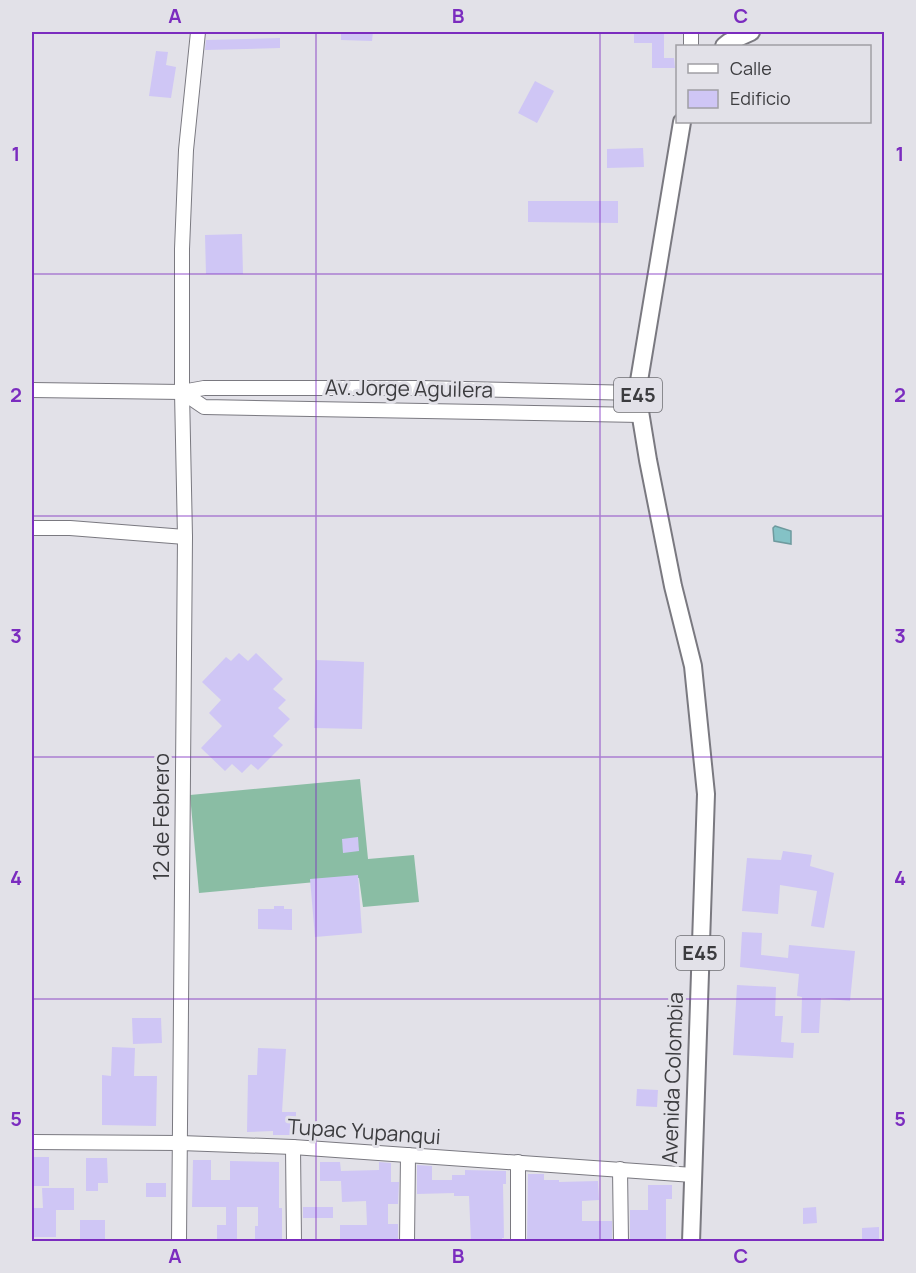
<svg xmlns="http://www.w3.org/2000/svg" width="916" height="1273" viewBox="0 0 916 1273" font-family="Manrope,sans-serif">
	<rect width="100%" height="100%" fill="#e2e1e8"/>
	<path fill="#8abda4" d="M360 779 368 859 414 855 419 902 363 907 359 878 199 893 190 795Z"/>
	<path fill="#84c2c6" stroke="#6e9a9e" stroke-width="1.5" d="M775 526 791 531V544L774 541 773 528Z"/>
	<g fill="#cfc6f5">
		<path d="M341 32H373L372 41 341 40Z"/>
		<path d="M634 32H664V58H674L675 68H652V43H634Z"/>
		<path d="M280 38V48L205 50 206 40Z"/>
		<path d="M156 51 168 52 166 65 176 67 171 98 149 96Z"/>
		<path d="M535 81 554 91 537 123 518 113Z"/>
		<path d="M643 148 644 167 607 168V149Z"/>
		<path d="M528 201H618V223L528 222Z"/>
		<path d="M242 234 243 274H206L205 235Z"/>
		<path d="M239 653 248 661 256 653 283 679 273 689 286 700 278 708 290 719 273 736 283 745 258 770 251 764 242 773 232 764 225 771 201 748 222 726 209 713 221 700 202 682 226 657 231 661Z"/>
		<path d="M316 660 364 662 362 729 314 728Z"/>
		<path d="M358 837 359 851 343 853 342 839Z"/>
		<path d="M783 851 812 855 810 866 834 873 824 928 811 926 817 891 780 885 778 914 742 911 747 858 781 860Z"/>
		<path d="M358 875 362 933 315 937 310 879Z"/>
		<path d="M274 906H284V909H292V930L258 929V909H274Z"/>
		<path d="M742 932 762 933 761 955 788 958 789 945 855 951 850 1001 821 998 819 1033H801L802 997 797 996 799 974 740 967Z"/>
		<path d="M737 985 776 987 775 1016H783L781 1042 794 1043 793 1058 733 1055Z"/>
		<path d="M132 1018H161L162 1043 133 1044Z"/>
		<path d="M112 1047 135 1048 134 1076H157L156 1126 102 1125V1075L111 1076Z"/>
		<path d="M258 1048 286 1049 282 1112H296V1135H273V1131L247 1132 248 1075H257Z"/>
		<path d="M637 1089 658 1090 657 1107 636 1106Z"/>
		<rect x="32" y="1157" width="17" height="29"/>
		<path d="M86 1158H107L108 1183H98V1191H86Z"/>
		<path d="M193 1160H211V1180H230V1161L279 1162V1208H282V1242H255V1226H258V1207H237V1239H217V1225H226V1207H192Z"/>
		<path d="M320 1162H340L341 1171 379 1170V1162L391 1163V1182H399L398 1204H388V1224H398V1242H340V1225H367L366 1201 342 1202 341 1181H320Z"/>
		<path d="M417 1165 432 1166V1180H452V1175H465V1170L506 1171V1184H503L504 1238H502V1242H471L469 1196H454V1193L417 1194Z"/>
		<path d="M528 1174H544V1180H559V1182L598 1181 599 1200 582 1201V1221H612V1241H527Z"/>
		<rect x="146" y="1183" width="20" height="14"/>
		<path d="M648 1185H672V1199H666V1242H630V1210H648Z"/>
		<path d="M42 1188H74V1210H56V1237H32V1208H43Z"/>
		<rect x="303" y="1207" width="30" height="11"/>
		<path d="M816 1207 817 1223 803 1224V1208Z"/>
		<rect x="80" y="1220" width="25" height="22"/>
		<path d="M879 1227V1242H862V1228Z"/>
	</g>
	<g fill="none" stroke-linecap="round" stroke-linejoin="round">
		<g stroke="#7a7980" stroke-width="16">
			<g id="minor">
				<path d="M691 32V46"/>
				<path d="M32 390 182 392 204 388H421L637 393"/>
				<path d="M182 392 204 407 640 415"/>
				<path d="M32 528H70L185 537"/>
				<path d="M32 1142 180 1143 293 1147 693 1175"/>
				<path d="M293 1147 294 1242"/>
				<path d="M620 1169 621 1242"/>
				<path d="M179 1242 185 537 182 392V249L186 150 198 32"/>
				<path d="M407 1242 408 1155"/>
				<path d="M518 1242V1162"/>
			</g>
		</g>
		<g stroke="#7a7980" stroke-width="20">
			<g id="major">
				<path d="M724 46 729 42 751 32"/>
				<path d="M682 122 637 393 648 460 673 586 693 666 706 794 691 1242"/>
			</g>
		</g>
		<use href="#minor" stroke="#fff" stroke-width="14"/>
		<use href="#major" stroke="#fff" stroke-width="16"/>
	</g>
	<path fill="none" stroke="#7b2cbf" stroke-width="1.5" stroke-opacity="0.55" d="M316 32V1242M600 32V1242M32 274H884M32 516H884M32 757H884M32 999H884"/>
	<g text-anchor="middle" stroke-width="6" stroke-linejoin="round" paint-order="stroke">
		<g fill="#e2e1e8" stroke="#6e6e72" stroke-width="1.5">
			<rect x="614" y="378" width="48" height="34" rx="4.5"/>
			<rect x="676" y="936" width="48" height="34" rx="4.5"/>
		</g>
		<g font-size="20" font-weight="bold" fill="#3c3c3f">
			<text x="638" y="402">E45</text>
			<text x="700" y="960">E45</text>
		</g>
		<g font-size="21" fill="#3c3c3f" stroke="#e2e1e8">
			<text transform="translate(409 389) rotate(1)" y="7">Av. Jorge Aguilera</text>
			<text transform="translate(162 817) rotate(-90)" y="7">12 de Febrero</text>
			<text transform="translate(673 1078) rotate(-88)" y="7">Avenida Colombia</text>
			<text transform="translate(364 1132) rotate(4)" y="7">Tupac Yupanqui</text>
		</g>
	</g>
	<rect width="916" height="1273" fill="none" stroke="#e2e1e8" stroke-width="66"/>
	<rect x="676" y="45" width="195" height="78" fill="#e2e1e8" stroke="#a09fa4" stroke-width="1.5"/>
	<rect x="688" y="64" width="30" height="9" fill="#ffffff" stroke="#a09fa4" stroke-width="1.5"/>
	<text x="730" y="75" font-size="18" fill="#3c3c3f">Calle</text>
	<rect x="688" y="90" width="30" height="18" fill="#cfc6f5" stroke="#a09fa4" stroke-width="1.5"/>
	<text x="730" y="105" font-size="18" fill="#3c3c3f">Edificio</text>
	<rect x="33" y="33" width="850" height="1207" fill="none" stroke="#7b2cbf" stroke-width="2"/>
	<g font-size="20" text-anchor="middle" font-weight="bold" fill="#7b2cbf">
		<text x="175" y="23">A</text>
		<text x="458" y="23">B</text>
		<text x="741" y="23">C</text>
		<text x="16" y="161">1</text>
		<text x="900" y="161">1</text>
		<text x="16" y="402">2</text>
		<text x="900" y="402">2</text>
		<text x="16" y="643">3</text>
		<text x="900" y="643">3</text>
		<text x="16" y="885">4</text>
		<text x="900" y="885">4</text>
		<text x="16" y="1126">5</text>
		<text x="900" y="1126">5</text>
		<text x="175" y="1263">A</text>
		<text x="458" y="1263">B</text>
		<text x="741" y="1263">C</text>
	</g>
</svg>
